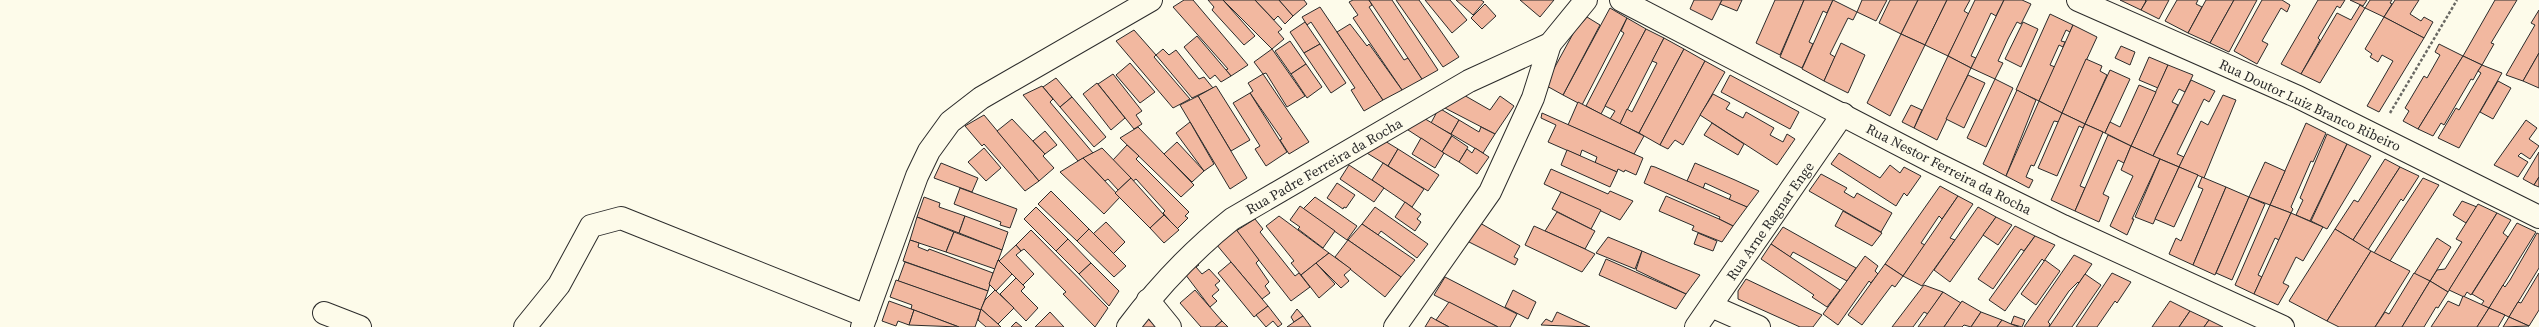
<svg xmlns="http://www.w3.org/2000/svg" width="2539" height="327" viewBox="0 0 2539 327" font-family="'Source Serif 4',serif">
	<rect width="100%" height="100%" fill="#fdfbea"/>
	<g fill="#f2b8a0" stroke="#2b2b2b">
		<path d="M1184 0H1193L1248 65 1231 76 1226 70 1228 69 1173 7Z"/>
		<path d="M1208 0H1223L1255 36 1244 45 1212 10 1214 7Z"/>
		<path d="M1223 0H1255L1282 29 1278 32 1284 39 1272 49Z"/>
		<path d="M1255 0H1279L1293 16 1285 24 1278 16 1274 20Z"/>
		<path d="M1279 0H1304L1307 4 1293 16Z"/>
		<path d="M1353 0H1369L1372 5 1369 7 1404 60 1408 58 1422 79 1402 90 1353 18 1358 15 1349 2Z"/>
		<path d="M1369 0H1392L1438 70 1422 79Z"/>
		<path d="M1396 0H1419L1459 57 1443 67Z"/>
		<path d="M1425 0H1450L1467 20 1452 33Z"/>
		<path d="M1456 0H1481L1484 2 1473 15Z"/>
		<path d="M1520 0H1554L1540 17Z"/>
		<path d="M1694 0H1722L1712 20 1690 9Z"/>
		<path d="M1722 0H1742L1737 11 1720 4Z"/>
		<path d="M1775 0H1804L1780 55 1756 43Z"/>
		<path d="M1804 0H1833L1827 13 1823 11 1809 42 1813 44 1802 68 1780 57Z"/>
		<path d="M1833 0 1857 12 1853 20 1848 18 1830 54 1835 57 1824 81 1802 69Z"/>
		<path d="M1862 0H1887L1876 21 1857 12Z"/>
		<path d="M1890 0H1918L1901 34 1879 23Z"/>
		<path d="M1918 0H1947L1925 45 1901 34Z"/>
		<path d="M1947 0H1970L1964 11 1969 14 1948 56 1925 45Z"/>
		<path d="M1975 0H2004L1996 16 1991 13 1971 56 1976 58 1971 68 1948 56Z"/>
		<path d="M2004 0H2022L2031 4 2021 24 2017 22 2008 39 1998 61 2003 63 1995 79 1971 68Z"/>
		<path d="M2120 0H2145L2146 1 2141 10Z"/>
		<path d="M2169 0 2159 19 2141 10 2147 0Z"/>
		<path d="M2177 0H2198L2196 4 2202 7 2188 33 2165 21Z"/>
		<path d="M2206 0H2234L2210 43 2188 33Z"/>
		<path d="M2234 0H2257L2229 52 2210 43Z"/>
		<path d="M2262 0H2282L2290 5 2287 12 2281 8 2262 41 2268 44 2257 64 2234 51Z"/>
		<path d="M2318 0H2345L2340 8 2337 6 2318 38 2320 40 2301 74 2281 64Z"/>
		<path d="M2350 0H2367L2363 6Z"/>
		<path d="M2370 0H2392L2390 3 2392 4 2384 17 2365 8Z"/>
		<path d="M2395 0H2419L2410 14 2421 21 2424 17 2433 22 2424 38 2384 17Z"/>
		<path d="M2495 0H2517L2491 43 2494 44 2482 65 2463 56Z"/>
		<path d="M1485 4 1496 16 1482 29 1471 18Z"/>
		<path d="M2360 5 2365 8 2320 83 2301 74 2337 13 2351 20Z"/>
		<path d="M1320 7 1383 100 1364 111 1351 90 1355 88 1311 22 1307 25 1302 17Z"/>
		<path d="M1610 8 1627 18 1582 105 1563 95Z"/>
		<path d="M2539 10V53L2523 81 2506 75 2535 25 2531 23Z"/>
		<path d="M2050 14 2073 25 2070 32 2066 30 2061 41 2065 42 2063 47 2059 45 2050 65 2055 67 2039 101 2016 90Z"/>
		<path d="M1587 17 1600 25 1563 95 1545 85 1574 32Z"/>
		<path d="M2384 17 2424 38 2379 112 2367 106 2393 61 2382 55 2378 62 2370 57 2372 54 2365 49Z"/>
		<path d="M1627 18 1646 29 1601 114 1586 106 1624 33 1621 31Z"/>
		<path d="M1305 22 1320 44 1304 53 1290 32Z"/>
		<path d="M2023 22 2038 29 2021 67 2005 59Z"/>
		<path d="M1350 24 1367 46 1369 44 1402 90 1383 100 1337 32Z"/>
		<path d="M2073 25 2097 37 2062 113 2039 101Z"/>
		<path d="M1646 29 1664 38 1620 124 1610 119 1615 111 1605 106Z"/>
		<path d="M1134 30 1156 55 1154 57 1190 99 1173 108 1116 41Z"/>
		<path d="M1901 34 1925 45 1890 116 1867 103Z"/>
		<path d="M1197 36 1226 70 1231 76 1221 82 1215 75 1210 79 1184 47Z"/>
		<path d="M1664 38 1684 49 1639 133 1620 124 1627 109 1632 112 1657 63 1652 61Z"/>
		<path d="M1290 41 1306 64 1291 74 1275 51Z"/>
		<path d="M1841 43 1865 55 1848 93 1824 81Z"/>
		<path d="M1320 44 1346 83 1331 93 1304 53Z"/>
		<path d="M2439 44 2463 56 2418 129 2403 121 2409 111 2405 108 2424 76 2427 78 2440 55 2435 52Z"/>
		<path d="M2121 46 2135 52 2130 65 2115 58Z"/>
		<path d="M1163 49 1169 55 1176 50 1199 79 1204 77 1213 88 1192 98 1156 55Z"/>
		<path d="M1272 49 1305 96 1287 107 1266 73 1263 74 1254 62Z"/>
		<path d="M1684 49 1705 61 1660 145 1639 133Z"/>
		<path d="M2539 53V88L2523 81Z"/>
		<path d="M1948 56 1971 68 1937 140 1914 128Z"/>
		<path d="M2463 56 2482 65 2478 71 2473 80 2471 79 2444 125 2441 123 2433 136 2418 129Z"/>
		<path d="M2149 57 2168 65 2158 88 2139 80Z"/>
		<path d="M2086 59 2102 66 2100 71 2107 75 2085 124 2062 113Z"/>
		<path d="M1705 61 1725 72 1683 145 1675 140 1668 149 1660 145Z"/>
		<path d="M1130 63 1155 92 1140 103 1116 75Z"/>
		<path d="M1306 64 1322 87 1307 98 1291 74Z"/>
		<path d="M2168 65 2193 75 2185 92 2179 89 2172 102 2178 105 2153 156 2131 146Z"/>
		<path d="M2482 65 2502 73 2459 148 2438 138 2456 108 2459 110 2481 73 2478 71Z"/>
		<path d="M2110 70 2130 79 2105 133 2085 124Z"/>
		<path d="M1113 74 1142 111 1136 115 1142 124 1134 129 1098 84Z"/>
		<path d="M1263 74 1309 142 1289 154 1280 140 1282 139 1250 93 1253 91 1248 83Z"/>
		<path d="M1730 75 1799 112 1790 129 1721 92Z"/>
		<path d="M1968 75 1985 83 1964 128 1946 119Z"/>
		<path d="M1056 78 1072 97 1060 107 1043 87Z"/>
		<path d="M1995 79 2013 88 1986 147 1967 138Z"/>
		<path d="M2191 80 2215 91 2209 102 2204 99 2177 154 2184 157 2179 167 2153 156Z"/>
		<path d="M2498 81 2511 88 2493 119 2480 112Z"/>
		<path d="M1097 83 1125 118 1111 130 1083 94Z"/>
		<path d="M2139 85 2156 92 2131 146 2105 133 2110 122 2120 127Z"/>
		<path d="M1042 86 1053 99 1050 102 1093 153 1078 161 1023 95Z"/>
		<path d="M1216 86 1250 140 1231 151 1198 96Z"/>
		<path d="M2017 90 2036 100 2006 176 1983 164Z"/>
		<path d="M1250 93 1287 152 1266 166 1255 149 1260 146 1233 103Z"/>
		<path d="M1462 94 1490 110 1500 96 1514 106 1495 134 1441 106Z"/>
		<path d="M1713 94 1730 103 1726 109 1743 118 1746 112 1774 128 1770 135 1783 142 1787 134 1795 139 1777 165 1700 115Z"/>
		<path d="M2223 95 2236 100 2204 178 2179 167 2201 121 2208 125Z"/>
		<path d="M1198 96 1247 178 1230 189 1180 105Z"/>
		<path d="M1072 97 1106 137 1094 147 1060 107Z"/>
		<path d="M2039 101 2062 113 2059 122 2054 121 2034 166 2031 165 2026 177 2033 180 2029 188 2006 176Z"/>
		<path d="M1578 102 1644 136 1634 154 1568 125Z"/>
		<path d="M1911 105 1922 110 1914 128 1902 122Z"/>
		<path d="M1439 108 1459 120 1451 134 1431 123Z"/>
		<path d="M1542 113 1643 158 1636 175 1625 170 1624 172 1618 169 1617 172 1595 163 1597 157 1582 150 1580 156 1548 142 1556 125 1541 118Z"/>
		<path d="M2062 113 2085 124 2083 128 2079 126 2057 176 2038 168Z"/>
		<path d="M984 115 1039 181 1025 191 984 144 982 146 965 126Z"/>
		<path d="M1422 117 1452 135 1442 152 1405 128Z"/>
		<path d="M1012 119 1045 154 1043 156 1054 168 1039 181 997 131Z"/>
		<path d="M1459 120 1479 132 1481 127 1495 134 1483 153 1451 134Z"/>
		<path d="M2526 120 2537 128 2529 139 2539 146 2530 159 2521 153 2518 156 2528 162 2518 177 2494 165Z"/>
		<path d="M1190 122 1214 164 1204 171 1176 133Z"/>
		<path d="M1712 123 1744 144 1738 155 1704 135Z"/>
		<path d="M2306 123 2326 133 2313 162 2311 161 2291 207 2293 209 2291 213 2270 205Z"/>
		<path d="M2085 124 2103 132 2080 186 2085 188 2075 211 2051 200Z"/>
		<path d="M1138 127 1194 185 1181 197 1120 138Z"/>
		<path d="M1045 131 1057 145 1045 154 1033 141Z"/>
		<path d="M2327 134 2347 144 2310 221 2296 215 2303 200 2300 198Z"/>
		<path d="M2108 135 2131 146 2124 163 2118 160 2103 194 2109 197 2099 222 2075 211Z"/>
		<path d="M1452 136 1468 147 1459 162 1442 152Z"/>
		<path d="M1380 138 1398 149 1388 166 1362 150Z"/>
		<path d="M1421 138 1444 153 1435 168 1412 154Z"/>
		<path d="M1177 142 1204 171 1192 182 1164 154Z"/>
		<path d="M2347 144 2371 156 2327 229 2311 221Z"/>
		<path d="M1127 145 1139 156 1136 159 1189 212 1185 216 1188 218 1177 229 1163 213 1165 211 1136 179 1133 181 1113 160Z"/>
		<path d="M2131 146 2160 159 2132 219H2134L2127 235 2110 226 2133 176 2121 170Z"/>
		<path d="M984 148 1001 168 986 181 968 162Z"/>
		<path d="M1102 148 1131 178 1118 190 1108 179 1105 181 1083 158Z"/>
		<path d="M1475 148 1489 157 1477 174 1459 162 1467 149 1472 153Z"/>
		<path d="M1398 149 1439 175 1428 191 1388 166Z"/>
		<path d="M1567 150 1617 172 1610 187 1561 165Z"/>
		<path d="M2539 152V177L2534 185 2523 179Z"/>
		<path d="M1839 153 1880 178 1890 165 1900 173 1904 167 1921 176 1907 196 1904 193 1896 206 1831 164Z"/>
		<path d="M1083 158 1120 197 1104 214 1060 172Z"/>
		<path d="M2160 159 2179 167 2153 224 2135 217Z"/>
		<path d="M2385 159 2400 167 2353 240 2335 229 2354 200 2358 202Z"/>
		<path d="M2265 162 2285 171 2270 205 2249 197Z"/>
		<path d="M941 163 978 178 972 192 934 178Z"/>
		<path d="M1383 163 1424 189 1412 207 1372 180Z"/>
		<path d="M1695 163 1735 180 1759 191 1747 207 1729 200 1731 195 1705 183 1703 189 1687 181Z"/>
		<path d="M1349 165 1384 188 1374 202 1340 179Z"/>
		<path d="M1651 166 1655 167 1747 207 1733 226 1719 219 1720 217 1644 183Z"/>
		<path d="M2179 167 2198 175 2174 227 2155 219Z"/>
		<path d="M2400 167 2419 176 2403 201 2401 199 2368 250 2353 240Z"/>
		<path d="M1551 169 1608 194 1610 191 1633 201 1620 220 1544 184Z"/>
		<path d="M1821 174 1847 188 1844 192 1854 198 1857 193 1892 213 1881 232 1809 191Z"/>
		<path d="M2202 177 2226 187 2193 265 2169 254 2176 238 2181 241 2203 189 2198 187Z"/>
		<path d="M2539 177V187L2534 185Z"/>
		<path d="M1131 178 1164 215 1150 228 1115 193Z"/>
		<path d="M2423 178 2439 185 2390 261 2374 253Z"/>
		<path d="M1337 183 1355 195 1346 208 1344 207 1343 209 1327 198Z"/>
		<path d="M1940 186 1958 196 1942 219 1939 216 1921 243 1925 245 1903 276 1885 264Z"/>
		<path d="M2226 187 2249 197 2215 275 2193 265Z"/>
		<path d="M960 188 1017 209 1010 228 1000 225 1001 222 954 204Z"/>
		<path d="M1051 191 1089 229 1077 241 1038 204Z"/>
		<path d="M1561 192 1601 210 1591 229 1552 209Z"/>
		<path d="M1666 196 1719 219 1733 226 1722 242 1692 230 1694 226 1659 211Z"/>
		<path d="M1958 196 1973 204 1950 238 1955 240 1922 286 1903 276Z"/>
		<path d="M924 197 940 203 939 207 965 216 959 233 917 217Z"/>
		<path d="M1315 197 1357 226 1347 240 1303 209Z"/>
		<path d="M2249 197 2265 204 2232 280 2216 273Z"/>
		<path d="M2462 201 2477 207 2466 223 2453 215Z"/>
		<path d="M1405 202 1421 214 1417 219 1421 222 1415 231 1395 217Z"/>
		<path d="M2478 204 2497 213 2448 292 2430 281 2437 270 2445 269 2462 242 2456 239Z"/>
		<path d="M2270 205 2291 213 2279 240 2275 238 2258 275 2262 277 2254 294 2235 285Z"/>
		<path d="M1300 206 1335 231 1323 248 1298 229 1300 227 1290 220Z"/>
		<path d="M1036 207 1068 239 1056 251 1024 219Z"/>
		<path d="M1375 207 1428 244 1417 258 1381 231 1378 235 1362 224Z"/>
		<path d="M1978 207 1996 217 1950 282 1934 270Z"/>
		<path d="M1843 211 1882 233 1872 246 1835 226Z"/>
		<path d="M1557 212 1595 231 1585 249 1545 231Z"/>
		<path d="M2291 213 2323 227 2303 261 2296 257 2283 283 2289 286 2278 305 2254 294Z"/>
		<path d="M2497 213 2511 220 2503 233 2508 237 2471 295 2467 292 2464 297 2449 290Z"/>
		<path d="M1164 215 1179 230 1164 243 1150 228Z"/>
		<path d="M965 216 1008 232 1002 250 959 233Z"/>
		<path d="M1279 216 1329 253 1301 275 1291 263 1294 261 1266 226Z"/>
		<path d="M917 217 954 232 946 252 910 240Z"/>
		<path d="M1996 217 2012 225 1998 245 1983 235Z"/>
		<path d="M1255 219 1263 229 1260 232 1295 276 1299 273 1310 287 1291 301 1236 231Z"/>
		<path d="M1106 222 1125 242 1113 254 1093 234Z"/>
		<path d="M1480 223 1520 246 1514 257 1518 259 1515 265 1467 241Z"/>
		<path d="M2517 223 2536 232 2489 308 2481 305 2484 301 2472 294Z"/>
		<path d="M1362 224 1415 260 1401 277 1348 240Z"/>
		<path d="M1534 226 1585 249 1595 254 1582 272 1525 245Z"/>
		<path d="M2015 226 2035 236 2024 251 2021 249 1993 289 1978 279Z"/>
		<path d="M1783 227 1856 268 1847 281 1793 252 1790 257 1771 244Z"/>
		<path d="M1235 228 1259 260 1256 263 1269 282 1265 286 1270 293 1262 299 1216 244Z"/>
		<path d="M1089 229 1126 266 1114 277 1077 241Z"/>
		<path d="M2335 229 2371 251 2327 321 2289 301Z"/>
		<path d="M1031 230 1108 308 1095 327 1063 294 1066 292 1024 249 1021 251 1016 245Z"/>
		<path d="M954 232 1002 250 995 269 946 252Z"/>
		<path d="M1698 233 1717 241 1713 251 1694 244Z"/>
		<path d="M2537 233 2539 234V268L2509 317 2489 308 2503 285 2505 287 2510 280Z"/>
		<path d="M2035 236 2055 245 2044 261 2042 259 2005 311 1989 300Z"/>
		<path d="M1608 237 1642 251 1635 269 1596 253Z"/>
		<path d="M2437 238 2451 247 2430 281 2414 274Z"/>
		<path d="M1068 239 1091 263 1079 274 1056 251Z"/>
		<path d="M910 240 919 243 918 247 928 251 929 249 993 273 988 291 903 261Z"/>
		<path d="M1348 240 1401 277 1385 297 1335 257Z"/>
		<path d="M1771 244 1840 290 1827 307 1812 297 1814 295 1761 259Z"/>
		<path d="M1016 245 1021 251 1016 255 1034 274 1023 285 999 261Z"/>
		<path d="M1642 251 1670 263 1700 275 1686 294 1636 270Z"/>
		<path d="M2371 251 2410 271 2375 327H2339L2327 321Z"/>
		<path d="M1329 253 1351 269 1344 275 1349 281 1341 288 1316 263Z"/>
		<path d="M2074 255 2092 264 2079 283 2078 282 2069 291 2048 322 2050 324 2049 327H2024Z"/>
		<path d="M1865 256 1878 266 1875 271 1878 274 1871 283 1869 281 1838 325 1823 314Z"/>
		<path d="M1606 259 1686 294 1676 309 1599 275Z"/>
		<path d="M998 260 1012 274 996 291 989 284Z"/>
		<path d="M1194 260 1199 265 1196 267 1202 274 1209 269 1220 281 1215 285 1219 290 1212 296 1217 301 1210 307 1182 270Z"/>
		<path d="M2045 260 2060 271 2036 305 2021 294Z"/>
		<path d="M905 262 988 291 981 310 898 281Z"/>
		<path d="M1231 262 1268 306 1254 317 1218 273Z"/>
		<path d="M1091 263 1119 291 1109 306 1079 274Z"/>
		<path d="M1316 263 1335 284 1319 298 1301 275Z"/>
		<path d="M1885 264 1903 276 1895 287 1892 285 1862 325 1848 315Z"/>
		<path d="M2112 273 2131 282 2117 303 2115 301 2097 327H2076Z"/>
		<path d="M2414 273 2430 281 2402 327H2375L2385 312 2389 314Z"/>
		<path d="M2539 273V310L2529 326 2509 317 2518 302 2521 303Z"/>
		<path d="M2085 274 2101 285 2072 327H2049Z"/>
		<path d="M1445 277 1517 314 1510 327H1498L1434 295Z"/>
		<path d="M1016 278 1025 287 1021 291 1038 308 1026 321 1000 294Z"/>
		<path d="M1746 279 1822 315 1813 327H1800L1738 299V291Z"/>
		<path d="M896 280 981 310 975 327H959L911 309 912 305 890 297Z"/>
		<path d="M2430 281 2448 292 2438 308 2436 307 2424 327H2402Z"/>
		<path d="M1924 285 1943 292 1928 314 1924 312 1913 327H1892Z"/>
		<path d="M995 290 1014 308 998 324 981 309 985 300Z"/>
		<path d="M1195 290 1222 321 1215 327H1201L1180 303Z"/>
		<path d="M1513 290 1536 302 1528 319 1505 307Z"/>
		<path d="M1943 292 1961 303 1944 327H1918Z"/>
		<path d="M2463 296 2489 308 2477 327H2431L2448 301 2459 306Z"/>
		<path d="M889 301 914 310 909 325 898 321 896 326 882 321Z"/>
		<path d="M1962 301 1981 312 1971 327 1964 325 1962 327H1944Z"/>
		<path d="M2170 301 2190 311 2179 327H2152Z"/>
		<path d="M1449 302 1498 327H1449L1436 320Z"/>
		<path d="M1268 306 1282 324 1278 327 1273 321 1266 327 1256 315Z"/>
		<path d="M2489 308 2505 315 2498 327H2477Z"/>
		<path d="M981 309 998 324 1001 327H986L978 320Z"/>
		<path d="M1297 309 1303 316 1294 322 1291 317Z"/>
		<path d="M914 310 959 327 909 325Z"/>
		<path d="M2190 311 2209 320 2204 327H2179Z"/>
		<path d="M1050 312 1064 327H1035Z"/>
		<path d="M1557 312 1590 327 1541 325 1546 319 1552 322Z"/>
		<path d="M1981 312 2002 320 1997 327H1971Z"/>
		<path d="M1303 316 1311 327H1287L1294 322Z"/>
		<path d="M2014 316 2025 320 2022 327 2011 324Z"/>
		<path d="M1431 317 1436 320 1449 327H1425Z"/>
		<path d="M2509 317 2529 326 2503 327Z"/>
		<path d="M1147 318 1156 327H1135Z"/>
		<path d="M2002 320 2011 324 2019 327H1997Z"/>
		<path d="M2209 320 2223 327H2204Z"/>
		<path d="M1222 321 1228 327H1215Z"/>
		<path d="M1016 322 1022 327H1011Z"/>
	</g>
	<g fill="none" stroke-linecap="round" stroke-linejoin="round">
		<g stroke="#2b2b2b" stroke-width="24">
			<g id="street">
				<path d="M1621 0 1931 161 2063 226 2283 327"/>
				<path d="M2078 0 2298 97 2539 217"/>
				<path d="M1148 300 1170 327"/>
				<path d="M1711 306 1759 327"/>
				<path d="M324 313 360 327"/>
				<path d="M525 327 559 285 591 226 621 218 866 316"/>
				<path d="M862 327 917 176 929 151 950 122 981 98 1151 0"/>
				<path d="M1128 327C1158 287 1192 251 1232 219L1469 81 1550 44 1586 0"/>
				<path d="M1395 327 1490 192 1533 98 1550 44"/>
				<path d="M1696 327 1843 114"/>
			</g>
		</g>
		<path stroke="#6a6964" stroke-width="2.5" stroke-dasharray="3 2" stroke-linecap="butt" d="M2390 113 2457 0"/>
		<use href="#street" stroke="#fdfbea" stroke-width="22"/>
	</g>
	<g text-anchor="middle" stroke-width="3" stroke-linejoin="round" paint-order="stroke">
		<g font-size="14" fill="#2b2b2b" stroke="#fdfbea">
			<text transform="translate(2310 105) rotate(25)" y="5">Rua Doutor Luiz Branco Ribeiro</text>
			<text transform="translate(1324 166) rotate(-30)" y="5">Rua Padre Ferreira da Rocha</text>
			<text transform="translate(1949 169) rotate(27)" y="5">Rua Nestor Ferreira da Rocha</text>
			<text transform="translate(1770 221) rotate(-55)" y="5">Rua Arne Ragnar Enge</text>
		</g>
	</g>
</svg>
